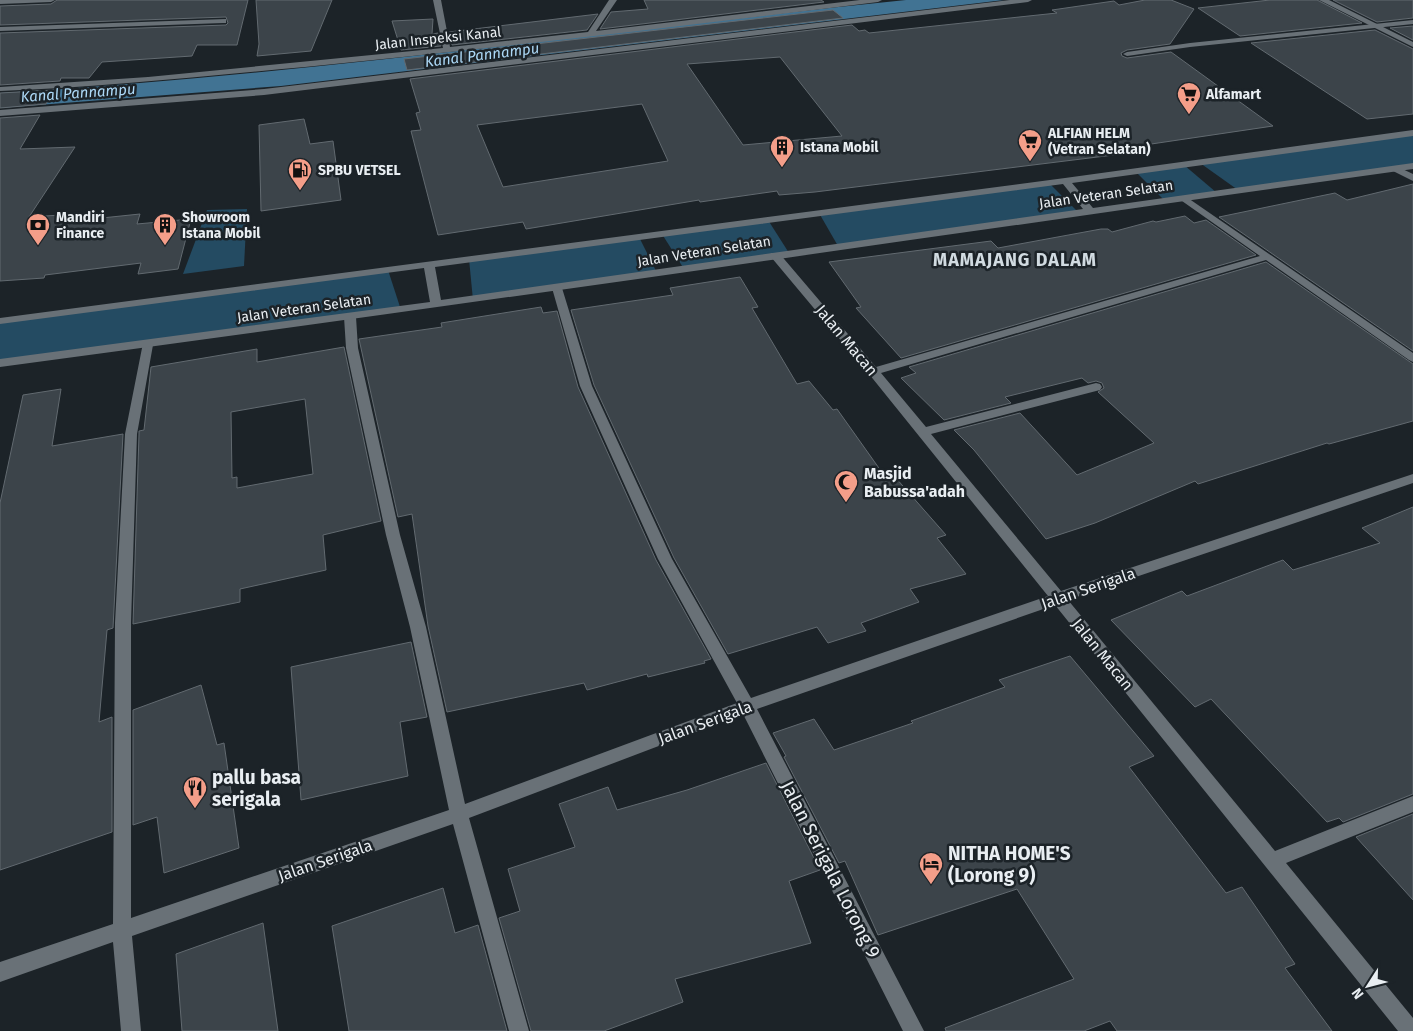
<svg xmlns="http://www.w3.org/2000/svg" width="1413" height="1031" viewBox="0 0 1413 1031" font-family="'Fira Sans',sans-serif">
	<rect width="100%" height="100%" fill="#1c2328"/>
	<g fill="#244b62">
		<path d="M1413 133V166L1238 190 1200 163Z"/>
		<path d="M1184 165 1217 193 1165 201 1135 171Z"/>
		<path d="M1049 183 1078 212 838 246 819 213Z"/>
		<path d="M247 209 244 266 183 274 207 210Z"/>
		<path d="M768 220 789 253 684 269 662 234Z"/>
		<path d="M639 237 657 273 473 300 469 259Z"/>
		<path d="M388 270 401 310 0 363V321Z"/>
	</g>
	<path fill="#417393" d="M906 0H1004L281 86 0 108V93C303 75 604 31 906 0Z"/>
	<g fill="#3c444a" stroke="#626a70" fill-rule="evenodd">
		<path d="M57 0H248L237 45H197L192 56 102 62 89 78H61L60 81 0 85V33L226 25 228 23 226 17 0 25V6L51 4Z"/>
		<path d="M256 0H332L311 51 257 56 259 44Z"/>
		<path d="M644 0H821L824 2 600 29 611 12 648 9Z"/>
		<path d="M1145 0H1171L1194 9 1170 44 1127 50 1121 53 1122 56 1127 58 1171 52 1273 126 1131 147 1138 152 815 192 779 195 777 191 700 202 699 200 526 229 523 222 438 235 411 131 421 130 416 113 420 112 410 79 852 25 859 31 865 30 869 33 1057 13 1052 10 1114 1 1119 5ZM780 57 842 136 743 145 687 64ZM642 104 668 161 503 187 477 125Z"/>
		<path d="M1270 0H1317L1362 23 1240 36 1198 8Z"/>
		<path d="M1333 0H1413V18L1377 22Z"/>
		<path d="M833 10 843 18 407 70 404 59Z"/>
		<path d="M598 14 587 30 452 45 449 32Z"/>
		<path d="M433 19 432 34 438 33 441 46 401 50 392 21Z"/>
		<path d="M1413 26V40L1390 28Z"/>
		<path d="M1375 30 1413 49V114L1367 119 1251 43Z"/>
		<path d="M54 90 46 104 0 108V93Z"/>
		<path d="M40 115 20 149 75 147 29 217 77 214 73 221 140 214 137 224 191 219 178 269 138 274 141 263 45 275 44 278 0 281V118Z"/>
		<path d="M304 119 310 144 333 141 341 200 261 211 259 125Z"/>
		<path d="M1413 184V351L1219 217 1335 193 1347 200Z"/>
		<path d="M1185 216 1194 223 1206 220 1256 255 901 358 856 308 861 307 829 262 991 241 998 248 1101 229H1108L1112 232 1153 221 1156 222Z"/>
		<path d="M1266 262 1413 364V421L1329 444 1327 443 1198 484 1195 481 1095 523 1046 539 974 450 954 430 1020 413 1077 475 1154 443 1098 392 1104 388 1102 383 1096 381 1088 383 1082 378 1005 397 1011 403 944 420 901 378 916 373 909 367Z"/>
		<path d="M740 277 758 307 752 308 797 384 809 381 833 410 837 409 881 471 888 469 946 535 937 538 966 574 910 589 919 602 861 623 866 631 828 643 817 627 728 654 674 558 594 385 571 310 673 295 670 288Z"/>
		<path d="M541 307 543 313 557 311 578 387 656 560 711 659 704 661 705 663 648 677 647 674 587 690 584 683 447 712 428 626 412 514 398 517 359 339 442 327 441 323Z"/>
		<path d="M344 347 381 521 323 535 326 570 240 589V602L133 624 139 434V431L144 430 151 367 257 349V362ZM305 399 313 474 237 488V477L232 478 231 412Z"/>
		<path d="M61 389 52 446 123 434 113 628 107 630 99 722 112 717V832L0 870V503L23 395Z"/>
		<path d="M1413 507V794L1343 822 1339 818 1327 822 1211 699 1195 707 1111 620 1182 591 1187 596 1283 560 1293 570 1380 543 1362 528Z"/>
		<path d="M411 642 427 717 400 722 408 776 301 800 291 667Z"/>
		<path d="M1070 656 1154 756 1129 767 1226 893 1242 887 1295 964 1285 968 1332 1031H1117L1110 1021 1084 1031H946L945 1028 1074 979 1017 889 878 935 845 861 839 863 784 757 786 756 773 733 814 719 834 750 913 723 911 721 1005 687 999 680Z"/>
		<path d="M201 685 217 745 224 743 239 848 164 873 157 817 133 825V710Z"/>
		<path d="M766 763 820 870 789 881 811 943 675 979 683 1002 604 1031H531L499 918 520 911 508 869 575 847 559 804 608 787 617 810 687 790Z"/>
		<path d="M1413 814V900L1356 837Z"/>
		<path d="M443 888 455 933 478 925 507 1031H349L332 926Z"/>
		<path d="M263 923 278 1031H182L176 954Z"/>
	</g>
	<g fill="none" stroke-linecap="round" stroke-linejoin="round">
		<g fill="#697177" fill-rule="evenodd">
			<path d="M0 0H55L51 2 0 4Z"/>
			<path d="M433 0H441L450 47 588 32 609 0H617L596 31 860 0H882L878 2C687 26 496 48 305 67 203 76 102 87 0 91V87L148 77 443 48Z"/>
			<path d="M1010 0H1032L1028 2 264 95 0 116V110L264 89Z"/>
			<path d="M226 19V23H223L0 31V27Z"/>
			<path d="M1413 20V24L1190 47 1127 56 1123 54 1127 52 1190 43Z"/>
			<path d="M1396 166 1413 174V181L1393 171V167Z"/>
			<path d="M1185 196 1413 353V362L1409 360 1266 260 881 373 926 427 1096 383 1100 384 1102 387 1100 390 931 434 1061 591 1413 474V483L1068 600 1275 851 1413 796V812L1286 863 1413 1018V1031H1398L1055 605 757 709 924 1031H903L743 714 469 818 529 1031H509L453 824 132 936 141 1031H121L113 942 0 982V962L113 924 115 623 125 434 143 343 147 342 153 345 137 434 131 623V918L449 810 410 627 386 535 346 348 344 317 346 315H354L356 317 358 348 400 535 426 627 465 804 737 703 658 559 580 386 552 288 553 286H561L562 288 592 386 672 559 751 698 1048 596 869 374 771 257 770 255 771 253H779L876 367 1260 256 1182 201V197Z"/>
		</g>
		<g fill="#697177" fill-rule="evenodd">
			<path d="M1319 0H1329L1413 42V47Z"/>
			<path d="M1413 130V136L1072 183 1093 208 1413 163V169C942 235 471 304 0 367V359L430 302 424 268 0 324V318L1065 178ZM1063 184 1083 209 441 300 435 267Z"/>
		</g>
	</g>
	<defs>
		<g id="supermarket-pin" transform="scale(1.25)"><path d="M0 17L-7.5 6A9.5 9.5 0 1 1 7.5 6Z" fill="#f49e89" stroke="#1c2328"/><path d="M-6-5.5h2.5l.6 2H6L4.5 2H-2.5L-4.4-4H-6ZM-1.5 3.2a1.3 1.3 0 1 0 .1 0ZM3 3.2a1.3 1.3 0 1 0 .1 0Z" fill="#111"/></g>
		<g id="building-pin" transform="scale(1.25)"><path d="M0 17L-7.5 6A9.5 9.5 0 1 1 7.5 6Z" fill="#f49e89" stroke="#1c2328"/><path d="M-4-6H4V6H1V3H-1V6H-4ZM-2.5-4.3h1.7v1.8h-1.7ZM.8-4.3h1.7v1.8H.8ZM-2.5-1h1.7V.8h-1.7ZM.8-1h1.7V.8H.8Z" fill="#111"/></g>
		<g id="fuel-pin" transform="scale(1.25)"><path d="M0 17L-7.5 6A9.5 9.5 0 1 1 7.5 6Z" fill="#f49e89" stroke="#1c2328"/><path d="M-5.5-6h7V0h2V4h1.3V-2.5L3-4.5l.8-.8L6-3V5H2.5V1h-1V6h-7ZM-4.2-4.7v3.2H.2V-4.7Z" fill="#111"/></g>
		<g id="bank-pin" transform="scale(1.25)"><path d="M0 17L-7.5 6A9.5 9.5 0 1 1 7.5 6Z" fill="#f49e89" stroke="#1c2328"/><path d="M-6-4H6V4H-6ZM0-2.3a2.3 2.3 0 1 0 0 4.6a2.3 2.3 0 1 0 0-4.6Z" fill="#111"/></g>
		<g id="mosque-pin" transform="scale(1.25)"><path d="M0 17L-7.5 6A9.5 9.5 0 1 1 7.5 6Z" fill="#f49e89" stroke="#1c2328"/><path d="M3.5-4.9A6 6 0 1 0 3.5 4.9A5 5 0 1 1 3.5-4.9Z" fill="#111"/></g>
		<g id="restaurant-pin" transform="scale(1.25)"><path d="M0 17L-7.5 6A9.5 9.5 0 1 1 7.5 6Z" fill="#f49e89" stroke="#1c2328"/><path d="M-5-6h1v4h1v-4h1v4h1v-4h1v5L-1.5 .5V6h-2V.5L-5-1ZM5-6V6H3V1.5H1.5Q1.5-4 5-6Z" fill="#111"/></g>
		<g id="hotel-pin" transform="scale(1.25)"><path d="M0 17L-7.5 6A9.5 9.5 0 1 1 7.5 6Z" fill="#f49e89" stroke="#1c2328"/><path d="M-6-4.5h1.5V1H6V5H4.5V3h-9V5H-6ZM-4 0a1.8 1.8 0 1 1 3.6 0ZM.5 0V-2.5h3Q6-2.5 6 0Z" fill="#111"/></g>
	</defs>
	<g fill-rule="evenodd">
		<use href="#supermarket-pin" x="1189" y="94"/>
		<use href="#supermarket-pin" x="1030" y="141"/>
		<use href="#building-pin" x="782" y="147"/>
		<use href="#fuel-pin" x="300" y="170"/>
		<use href="#bank-pin" x="38" y="225"/>
		<use href="#building-pin" x="165" y="225"/>
		<use href="#mosque-pin" x="846" y="482"/>
		<use href="#restaurant-pin" x="195" y="788"/>
		<use href="#hotel-pin" x="931" y="864"/>
	</g>
	<g text-anchor="middle" stroke-width="5" stroke-linejoin="round" paint-order="stroke">
		<g font-size="14" fill="#e9eef2" stroke="#1c2328">
			<text transform="translate(438 38) rotate(-6)" y="5">Jalan Inspeksi Kanal</text>
			<text transform="translate(1106 194) rotate(-8)" y="5">Jalan Veteran Selatan</text>
			<text transform="translate(704 251) rotate(-9)" y="5">Jalan Veteran Selatan</text>
			<text transform="translate(304 308) rotate(-8)" y="5">Jalan Veteran Selatan</text>
		</g>
		<g font-size="14" font-weight="bold" fill="#e9eef2" stroke="#1c2328" text-anchor="start">
			<text x="1206" y="99">Alfamart</text>
			<text x="1048" y="138">ALFIAN HELM<tspan x="1048" dy="16">(Vetran Selatan)</tspan></text>
			<text x="800" y="152">Istana Mobil</text>
			<text x="318" y="175">SPBU VETSEL</text>
			<text x="56" y="222">Mandiri<tspan x="56" dy="16">Finance</tspan></text>
			<text x="182" y="222">Showroom<tspan x="182" dy="16">Istana Mobil</tspan></text>
		</g>
		<g font-size="15" font-style="italic" fill="#acd8f6" stroke="#1c2328">
			<text transform="translate(482 55) rotate(-7)" y="5">Kanal Pannampu</text>
			<text transform="translate(78 93) rotate(-4)" y="5">Kanal Pannampu</text>
		</g>
		<g font-size="16" fill="#e9eef2" stroke="#1c2328">
			<text transform="translate(847 340) rotate(50)" y="6">Jalan Macan</text>
			<text transform="translate(1088 588) rotate(-19)" y="6">Jalan Serigala</text>
			<text transform="translate(1103 654) rotate(51)" y="6">Jalan Macan</text>
			<text transform="translate(705 722) rotate(-20)" y="6">Jalan Serigala</text>
			<text transform="translate(325 860) rotate(-19)" y="6">Jalan Serigala</text>
		</g>
		<g font-size="16" font-weight="bold" fill="#e9eef2" stroke="#1c2328" text-anchor="start">
			<text x="864" y="479">Masjid<tspan x="864" dy="18">Babussa'adah</tspan></text>
		</g>
		<g font-size="18" font-weight="bold" letter-spacing="1" fill="#d1dbe1" stroke="#1c2328">
			<text x="1015" y="266">MAMAJANG DALAM</text>
		</g>
		<g font-size="19" font-weight="bold" fill="#e9eef2" stroke="#1c2328" text-anchor="start">
			<text x="212" y="784">pallu basa<tspan x="212" dy="22">serigala</tspan></text>
			<text x="948" y="860">NITHA HOME'S<tspan x="948" dy="22">(Lorong 9)</tspan></text>
		</g>
		<g font-size="19" fill="#e9eef2" stroke="#1c2328">
			<text transform="translate(831 869) rotate(63)" y="7">Jalan Serigala Lorong 9</text>
		</g>
	</g>
	<g transform="translate(1368 986) rotate(234)" stroke="#1c2328" stroke-width="4" paint-order="stroke">
	<path d="M0-4L9 19L0 12L-9 19Z" fill="#e9eef2"/>
	<text y="-8" font-size="14" font-weight="bold" text-anchor="middle" fill="#e9eef2">N</text>
	</g>
</svg>
